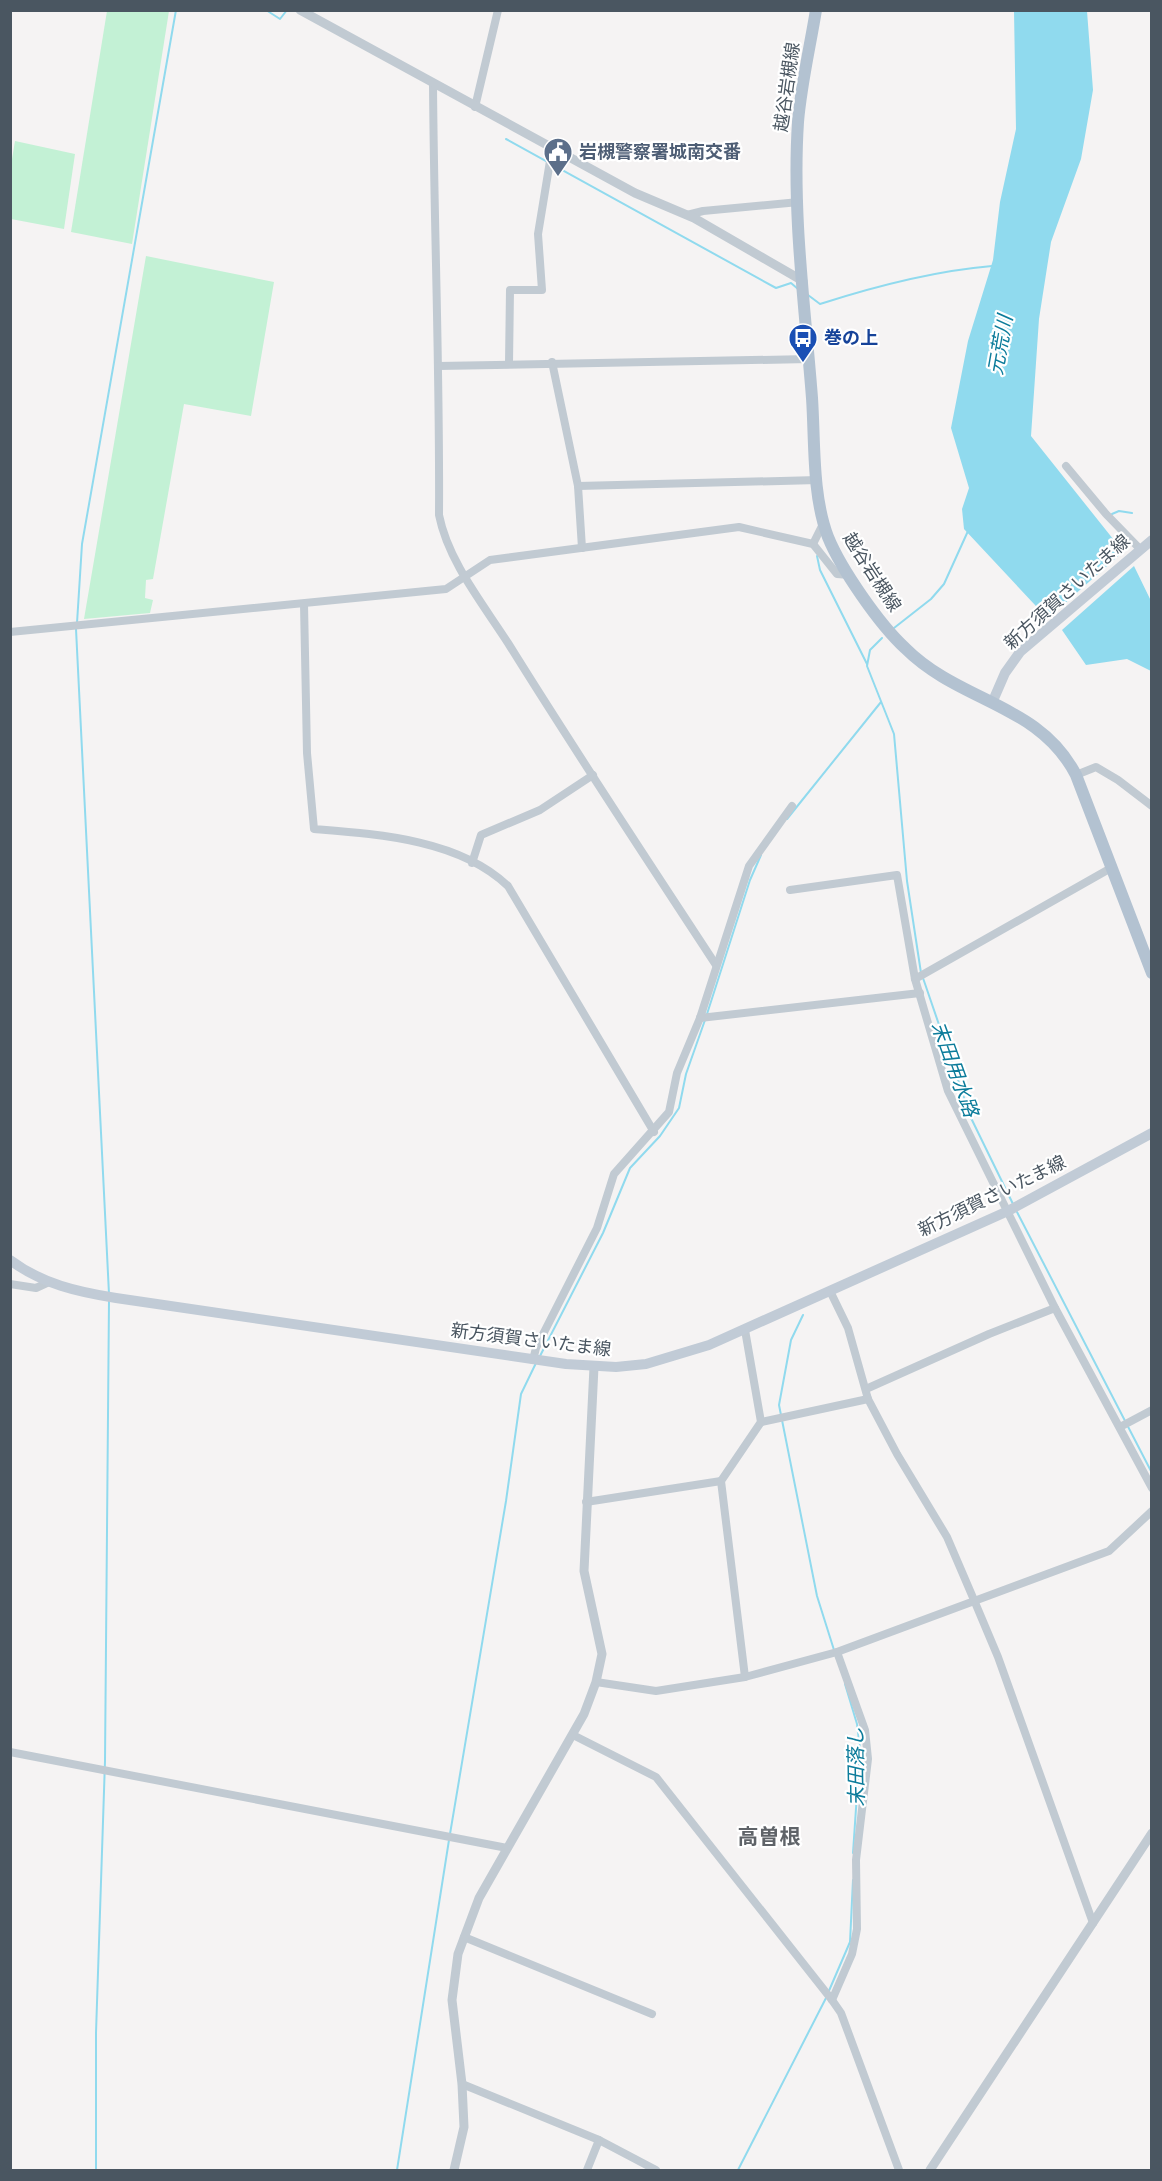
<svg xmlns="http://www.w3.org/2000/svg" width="1162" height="2181" viewBox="0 0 1162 2181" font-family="'Noto Sans','Noto Sans JP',sans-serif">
	<rect width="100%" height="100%" fill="#f5f3f3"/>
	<g fill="#c3f1d5">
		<path d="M107 11H169L132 244 71 232Z"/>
		<path d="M15 141 75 154 64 229 11 219V165Z"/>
		<path d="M146 256 274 282 251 416 184 404 153 579 146 580 145 598 153 600 150 613 84 619Z"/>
	</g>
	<g fill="#90daee">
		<path d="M1014 11H1087L1093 90 1081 159 1051 242 1039 319 1031 436 1125 554 1050 621 964 529 962 509 969 488 951 428 968 341 993 260 1000 202 1016 129Z"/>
		<path d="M1134 566 1151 601V671L1127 659 1086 665 1062 630Z"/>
	</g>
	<path fill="#f5f3f3" d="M1125 550 1127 555 1049 623 1046 620Z"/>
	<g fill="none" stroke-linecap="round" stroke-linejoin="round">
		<g stroke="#90daee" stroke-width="2">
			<path d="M266 10 280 19 287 10"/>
			<path d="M506 139 776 288 791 283 798 289"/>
			<path d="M808 295 820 304C876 286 933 271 992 266"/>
			<path d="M1112 514 1119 511 1132 513"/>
			<path d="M817 556 820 570 867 664"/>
			<path d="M77 623 82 544 176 10"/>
			<path d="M894 628 931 599 944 584 968 531"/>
			<path d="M76 629 109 1294"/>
			<path d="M882 638 870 650 867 666 894 734 907 881 921 973"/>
			<path d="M787 819 881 702"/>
			<path d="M923 978 971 1118 1013 1204"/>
			<path d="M707 1014 750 880 761 855"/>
			<path d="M1017 1212 1152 1473"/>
			<path d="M803 1315 791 1340 779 1405 817 1596 834 1650"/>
			<path d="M540 1356 603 1233 630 1168 660 1136 679 1108 686 1074 705 1020"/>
			<path d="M845 1684 857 1724 860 1749 853 1853"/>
			<path d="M450 1834 506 1501 521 1394 536 1363"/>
			<path d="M828 1993 850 1942 853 1880"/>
			<path d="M96 2170V2033L105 1761 109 1300"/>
			<path d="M397 2170 449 1840"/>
			<path d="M738 2170 826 1998"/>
		</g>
		<g stroke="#c1cad2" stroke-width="8">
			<path d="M433 84C434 228 440 372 439 515 448 561 483 604 508 643 575 751 646 858 716 965"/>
			<path d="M475 107 498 10"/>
			<path d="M687 215 703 211 799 202"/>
			<path d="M552 362 578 486 582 548"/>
			<path d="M509 363 510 290H542L538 234 552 149"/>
			<path d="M438 366 809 359"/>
			<path d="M1066 466 1106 514 1140 549"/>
			<path d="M578 486 818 480"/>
			<path d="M813 544 824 522"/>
			<path d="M304 604 307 753 314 829C377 834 459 839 508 886L654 1132"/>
			<path d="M10 632 446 589 490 560 739 527 813 544 837 574 849 575"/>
			<path d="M1076 775 1096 767 1118 780 1152 806"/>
			<path d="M472 863 481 835 540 810 593 775"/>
			<path d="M790 890 897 875 915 979 948 1091 1055 1308 1152 1488"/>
			<path d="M915 979 1111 868"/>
			<path d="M700 1018 920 993"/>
			<path d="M10 1284 36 1288 49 1282"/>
			<path d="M830 1291 848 1328 868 1399 897 1454 947 1537 974 1600 998 1657 1093 1923"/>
			<path d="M533 1360 536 1348 597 1228 614 1174 669 1112 677 1073 700 1018 749 866 792 806"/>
			<path d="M866 1389 989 1334 1055 1308"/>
			<path d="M761 1422 868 1399"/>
			<path d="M1120 1427 1152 1410"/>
			<path d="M586 1502 721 1481"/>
			<path d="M745 1677 721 1481 761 1422 745 1330"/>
			<path d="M596 1682 656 1691 745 1677 837 1652 1109 1551 1152 1511"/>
			<path d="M573 1735 656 1777 832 2000 841 2013 899 2170"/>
			<path d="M10 1752 507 1848"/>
			<path d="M464 1937 652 2014"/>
			<path d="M832 2000 852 1954 857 1929 856 1860 868 1759 865 1730 837 1652"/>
			<path d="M462 2084 599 2140 656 2170"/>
			<path d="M587 2170 599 2140"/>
		</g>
		<g stroke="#c1cad2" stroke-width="9">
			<path d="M300 10 635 193 694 218 803 281"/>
			<path d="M454 2170 464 2127 462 2084 452 2000 458 1954 479 1898 584 1714 596 1682 602 1654 584 1571 594 1367"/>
			<path d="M930 2170 1152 1833"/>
		</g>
		<g stroke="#c1cbd6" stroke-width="10">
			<path d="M992 703 1005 673 1020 652 1152 540"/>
			<path d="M10 1260C42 1284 78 1292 116 1298L566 1364 616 1367 646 1364 709 1345 1008 1211 1152 1133"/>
		</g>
		<path stroke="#b3c2d1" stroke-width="12" d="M816 10C810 47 801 85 798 122 792 213 805 307 812 398 815 442 812 495 828 537 841 569 879 624 905 648 960 703 1039 703 1076 775L1152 973"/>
	</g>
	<defs>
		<g id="civic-pin" transform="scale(1.5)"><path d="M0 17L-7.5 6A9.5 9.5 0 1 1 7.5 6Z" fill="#5c6f8a" stroke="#fff"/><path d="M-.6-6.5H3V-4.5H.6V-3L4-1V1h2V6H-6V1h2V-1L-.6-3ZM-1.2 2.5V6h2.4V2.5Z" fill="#fff"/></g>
		<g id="bus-pin" transform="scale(1.5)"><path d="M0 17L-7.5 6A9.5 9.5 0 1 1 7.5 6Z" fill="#1a4fb4" stroke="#fff"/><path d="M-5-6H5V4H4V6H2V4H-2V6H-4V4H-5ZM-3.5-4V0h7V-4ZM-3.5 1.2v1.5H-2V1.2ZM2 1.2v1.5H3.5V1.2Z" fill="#fff"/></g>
	</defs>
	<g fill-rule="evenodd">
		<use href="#civic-pin" x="558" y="152"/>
		<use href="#bus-pin" x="803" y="338"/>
	</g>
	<g text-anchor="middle" stroke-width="4.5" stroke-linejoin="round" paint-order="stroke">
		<g font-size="18" fill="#4a5661" stroke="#fff">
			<text transform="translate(787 87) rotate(-82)" y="6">越谷岩槻線</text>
			<text transform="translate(872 572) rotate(57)" y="6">越谷岩槻線</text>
			<text transform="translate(1067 592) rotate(-42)" y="6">新方須賀さいたま線</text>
			<text transform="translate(992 1196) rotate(-26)" y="6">新方須賀さいたま線</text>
			<text transform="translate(531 1340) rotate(7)" y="6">新方須賀さいたま線</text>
		</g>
		<g font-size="18" font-weight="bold" fill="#4e5e75" stroke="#fff" text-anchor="start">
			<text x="579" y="158">岩槻警察署城南交番</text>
		</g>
		<g font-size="18" font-weight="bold" fill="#164399" stroke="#fff" text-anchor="start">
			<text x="824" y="344">巻の上</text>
		</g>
		<g font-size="20" font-style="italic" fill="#0c7c9b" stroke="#fff">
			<text transform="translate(1000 345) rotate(-80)" y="7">元荒川</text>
			<text transform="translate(955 1069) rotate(70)" y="7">末田用水路</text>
			<text transform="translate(856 1767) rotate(-91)" y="7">末田落し</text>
		</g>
		<g font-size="21" font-weight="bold" fill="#5f6368" stroke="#fff">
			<text x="769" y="1844">高曽根</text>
		</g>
	</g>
	<rect width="1162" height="2181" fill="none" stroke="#4a5661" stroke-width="24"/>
</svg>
